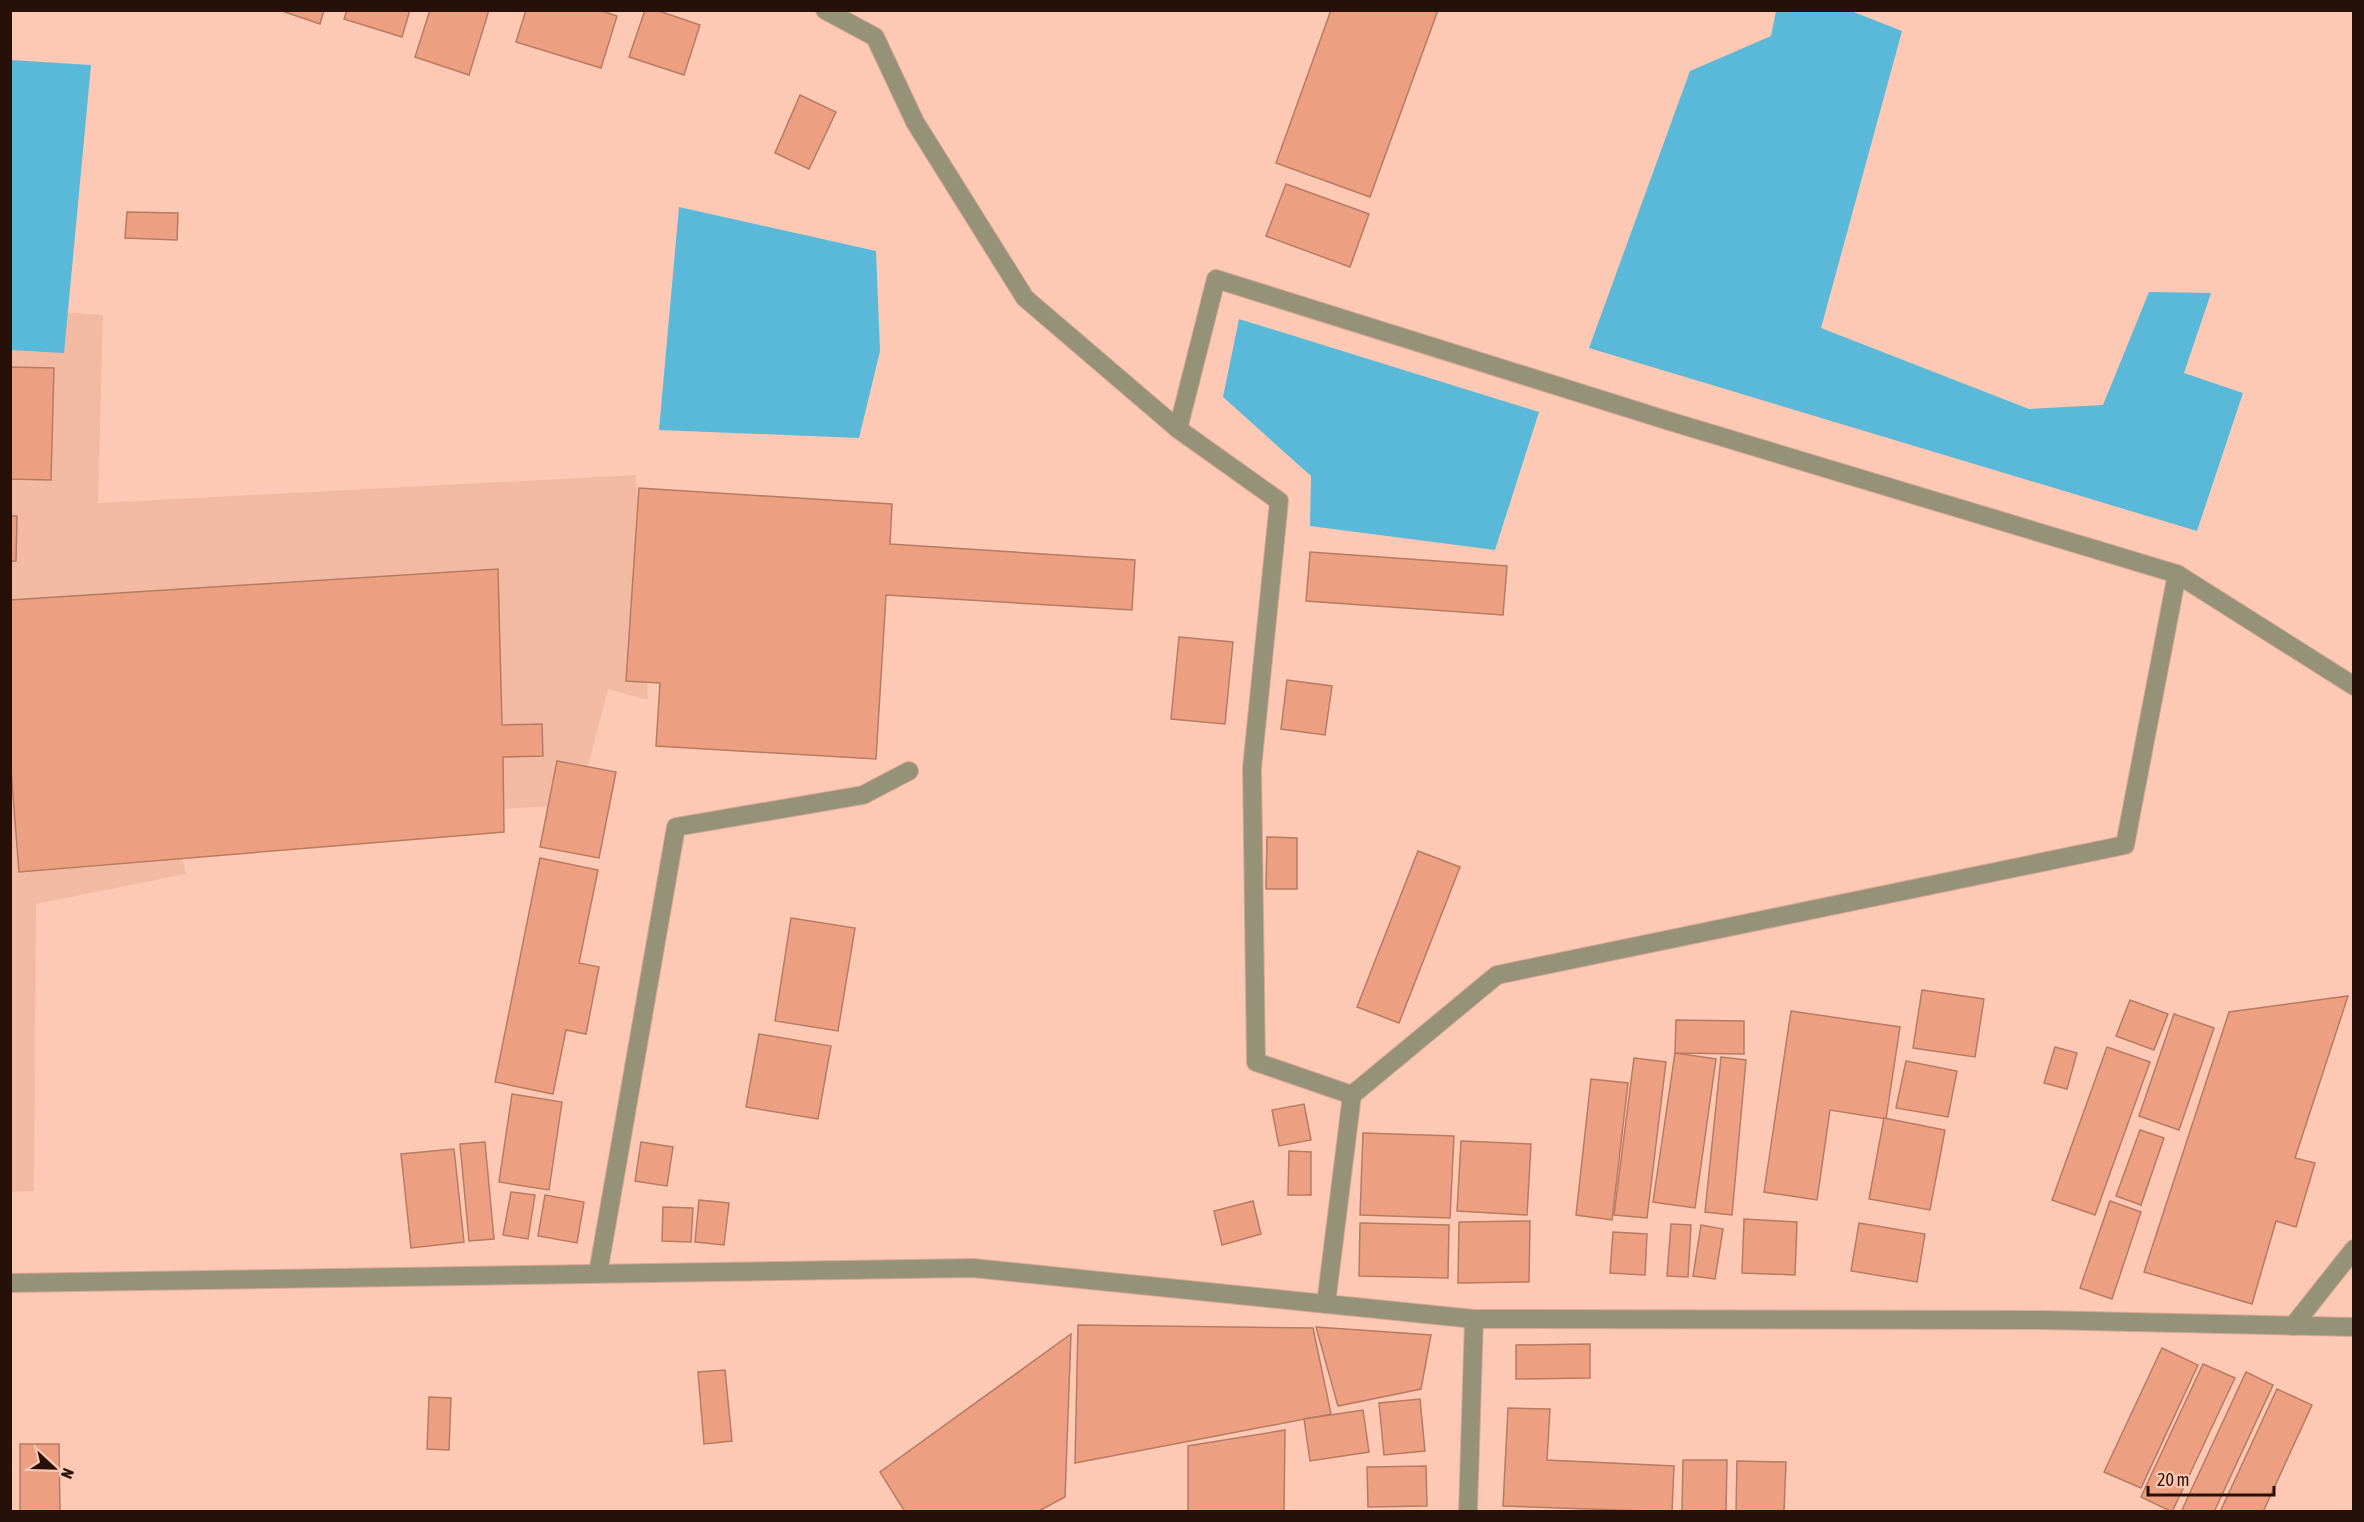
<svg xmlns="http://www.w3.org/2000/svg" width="2364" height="1522" viewBox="0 0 2364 1522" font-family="'Asap Condensed',sans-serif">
	<rect width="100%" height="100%" fill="#fec9b4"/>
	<path fill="#f3baa3" d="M10 308 103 315 98 503 636 475 648 700 608 689 578 804 175 832 186 874 36 904 34 1191 11 1192Z"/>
	<g fill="#5ab8d9">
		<path d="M1776 11H1851L1902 31 1821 328 2029 409 2103 405 2149 292 2211 293 2184 373 2243 393 2197 531 1589 348 1690 71 1771 36Z"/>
		<path d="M10 60 91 65 64 353 11 350Z"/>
		<path d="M679 207 876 251 880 351 859 438 659 430Z"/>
		<path d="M1239 319 1539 412 1495 550 1310 526 1311 476 1223 397Z"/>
	</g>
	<g fill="#eca081" stroke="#b77b62" stroke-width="1.5">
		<path d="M279 10H324L320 24Z"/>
		<path d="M347 10H410L402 37 344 19Z"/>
		<path d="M430 10H489L469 75 415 57Z"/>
		<path d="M526 10H599L617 16 601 68 516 42Z"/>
		<path d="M645 10H656L700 25 684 75 629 57Z"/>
		<path d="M1331 10H1438L1370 197 1276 163Z"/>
		<path d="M800 95 836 112 809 169 775 153Z"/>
		<path d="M1286 184 1369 214 1350 267 1266 236Z"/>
		<path d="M127 212 178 213 177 240 125 238Z"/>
		<path d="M10 367 54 368 51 480 10 479Z"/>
		<path d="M639 488 892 504 890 544 1135 560 1132 610 886 595 876 759 656 746 660 683 626 681Z"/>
		<path d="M10 516H17L16 561H10Z"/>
		<path d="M1310 552 1507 566 1503 615 1306 601Z"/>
		<path d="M498 569 502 725 542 724 543 756 503 757 504 832 19 872 10 757V600Z"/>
		<path d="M1179 637 1233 642 1225 724 1171 719Z"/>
		<path d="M1287 680 1332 686 1325 735 1281 729Z"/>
		<path d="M557 761 616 772 599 858 540 847Z"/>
		<path d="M1267 837 1297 838V889H1266Z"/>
		<path d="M1418 851 1460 867 1399 1023 1357 1007Z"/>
		<path d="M540 858 598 870 579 963 599 967 586 1034 566 1030 553 1094 495 1082Z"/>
		<path d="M791 918 855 928 838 1031 775 1021Z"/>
		<path d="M1922 990 1984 999 1975 1057 1913 1048Z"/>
		<path d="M2348 996 2295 1158 2315 1163 2296 1227 2276 1221 2252 1304 2144 1272 2229 1012Z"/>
		<path d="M2130 1000 2168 1014 2154 1050 2116 1036Z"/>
		<path d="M1791 1011 1900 1027 1886 1119 1830 1110 1817 1200 1764 1192Z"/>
		<path d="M2174 1014 2214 1028 2179 1130 2139 1116Z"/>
		<path d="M1676 1020 1744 1021V1054L1675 1053Z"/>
		<path d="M759 1034 831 1046 818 1119 746 1107Z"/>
		<path d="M2055 1047 2077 1053 2067 1089 2044 1083Z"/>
		<path d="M2107 1047 2150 1062 2095 1215 2052 1200Z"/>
		<path d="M1675 1053 1716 1059 1695 1208 1653 1202Z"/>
		<path d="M1721 1057 1746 1060 1732 1215 1705 1212Z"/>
		<path d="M1634 1058 1666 1062 1647 1218 1614 1215Z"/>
		<path d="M1906 1061 1957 1071 1948 1117 1896 1108Z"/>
		<path d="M1591 1079 1628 1083 1612 1220 1576 1215Z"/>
		<path d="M512 1094 562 1102 549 1190 499 1182Z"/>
		<path d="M1304 1104 1311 1140 1279 1146 1272 1110Z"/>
		<path d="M1884 1118 1945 1130 1930 1210 1869 1199Z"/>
		<path d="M2140 1130 2164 1138 2141 1205 2116 1196Z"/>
		<path d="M1363 1133 1454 1136 1450 1218 1360 1215Z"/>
		<path d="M1461 1141 1531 1144 1527 1215 1457 1211Z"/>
		<path d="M485 1142 494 1239 469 1241 460 1144Z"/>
		<path d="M641 1142 673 1147 667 1186 635 1181Z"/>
		<path d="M454 1149 464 1242 411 1248 401 1154Z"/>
		<path d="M1289 1151 1311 1152V1195H1288Z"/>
		<path d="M511 1192 535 1195 528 1239 503 1235Z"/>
		<path d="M545 1195 584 1202 577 1243 538 1236Z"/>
		<path d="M699 1200 729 1203 724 1245 695 1242Z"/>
		<path d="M1253 1201 1261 1234 1222 1245 1214 1211Z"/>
		<path d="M2110 1201 2141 1212 2112 1299 2080 1288Z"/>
		<path d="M663 1207 693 1208 691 1242 662 1241Z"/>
		<path d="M1744 1219 1797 1222 1795 1275 1742 1273Z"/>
		<path d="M1530 1221 1529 1282 1458 1283 1459 1222Z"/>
		<path d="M1360 1223 1449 1225 1448 1278 1359 1276Z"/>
		<path d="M1859 1223 1925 1234 1917 1282 1851 1271Z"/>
		<path d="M1671 1224 1691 1225 1688 1277 1667 1276Z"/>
		<path d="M1701 1225 1723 1229 1715 1279 1693 1276Z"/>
		<path d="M1613 1232 1647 1234 1645 1275 1610 1273Z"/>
		<path d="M1078 1325 1313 1328 1331 1414 1075 1463Z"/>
		<path d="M1316 1327 1431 1335 1421 1389 1338 1406Z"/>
		<path d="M1071 1334 1065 1497 1037 1512H905L880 1472Z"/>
		<path d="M1590 1344V1378L1516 1379V1345Z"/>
		<path d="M2162 1348 2198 1365 2141 1488 2104 1472Z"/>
		<path d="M2203 1364 2235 1378 2172 1512 2141 1497Z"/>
		<path d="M725 1370 732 1441 704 1444 698 1372Z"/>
		<path d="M2246 1372 2273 1385 2214 1512H2181Z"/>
		<path d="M2277 1389 2312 1405 2263 1512H2220Z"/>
		<path d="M429 1397 451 1398 449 1450 427 1449Z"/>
		<path d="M1420 1399 1425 1451 1384 1455 1379 1403Z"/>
		<path d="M1508 1408 1550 1409 1547 1460 1674 1466 1672 1512 1503 1506Z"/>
		<path d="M1363 1410 1369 1452 1310 1461 1304 1419Z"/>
		<path d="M1285 1430 1284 1512H1188V1446Z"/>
		<path d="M20 1444H59L60 1512H20Z"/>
		<path d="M1683 1460H1727L1726 1512H1682Z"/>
		<path d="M1737 1461 1786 1462 1784 1512H1736Z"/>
		<path d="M1426 1466 1427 1506 1368 1507 1367 1467Z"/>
	</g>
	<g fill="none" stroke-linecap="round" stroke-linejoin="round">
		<g stroke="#d7a895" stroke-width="20">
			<g id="minor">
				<path d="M825 10 875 37 915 122 1025 298 1178 429"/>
				<path d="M1352 1095 1256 1062 1252 768 1279 501 1178 429 1216 279 1669 421 2177 574 2354 686"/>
				<path d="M598 1273 676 827 863 795 909 771"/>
				<path d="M10 1283 973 1268 1474 1319 2042 1320 2354 1327"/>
				<path d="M1326 1304 1352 1095 1497 975 2125 845 2177 574"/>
				<path d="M2293 1326 2354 1249"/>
				<path d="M1468 1512 1474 1319"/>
			</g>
		</g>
		<use href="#minor" stroke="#959278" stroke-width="18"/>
	</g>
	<rect width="2364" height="1522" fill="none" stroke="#271007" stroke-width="24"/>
	<g transform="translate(54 1468) rotate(112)" stroke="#fec9b4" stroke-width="4.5" paint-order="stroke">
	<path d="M0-4.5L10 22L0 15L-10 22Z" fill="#271007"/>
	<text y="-9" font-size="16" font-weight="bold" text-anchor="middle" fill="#271007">N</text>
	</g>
	<path d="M2148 1486v9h126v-9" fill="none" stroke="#271007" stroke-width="3"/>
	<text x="2157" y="1486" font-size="18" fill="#271007" stroke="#fec9b4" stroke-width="4.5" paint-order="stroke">20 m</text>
</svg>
